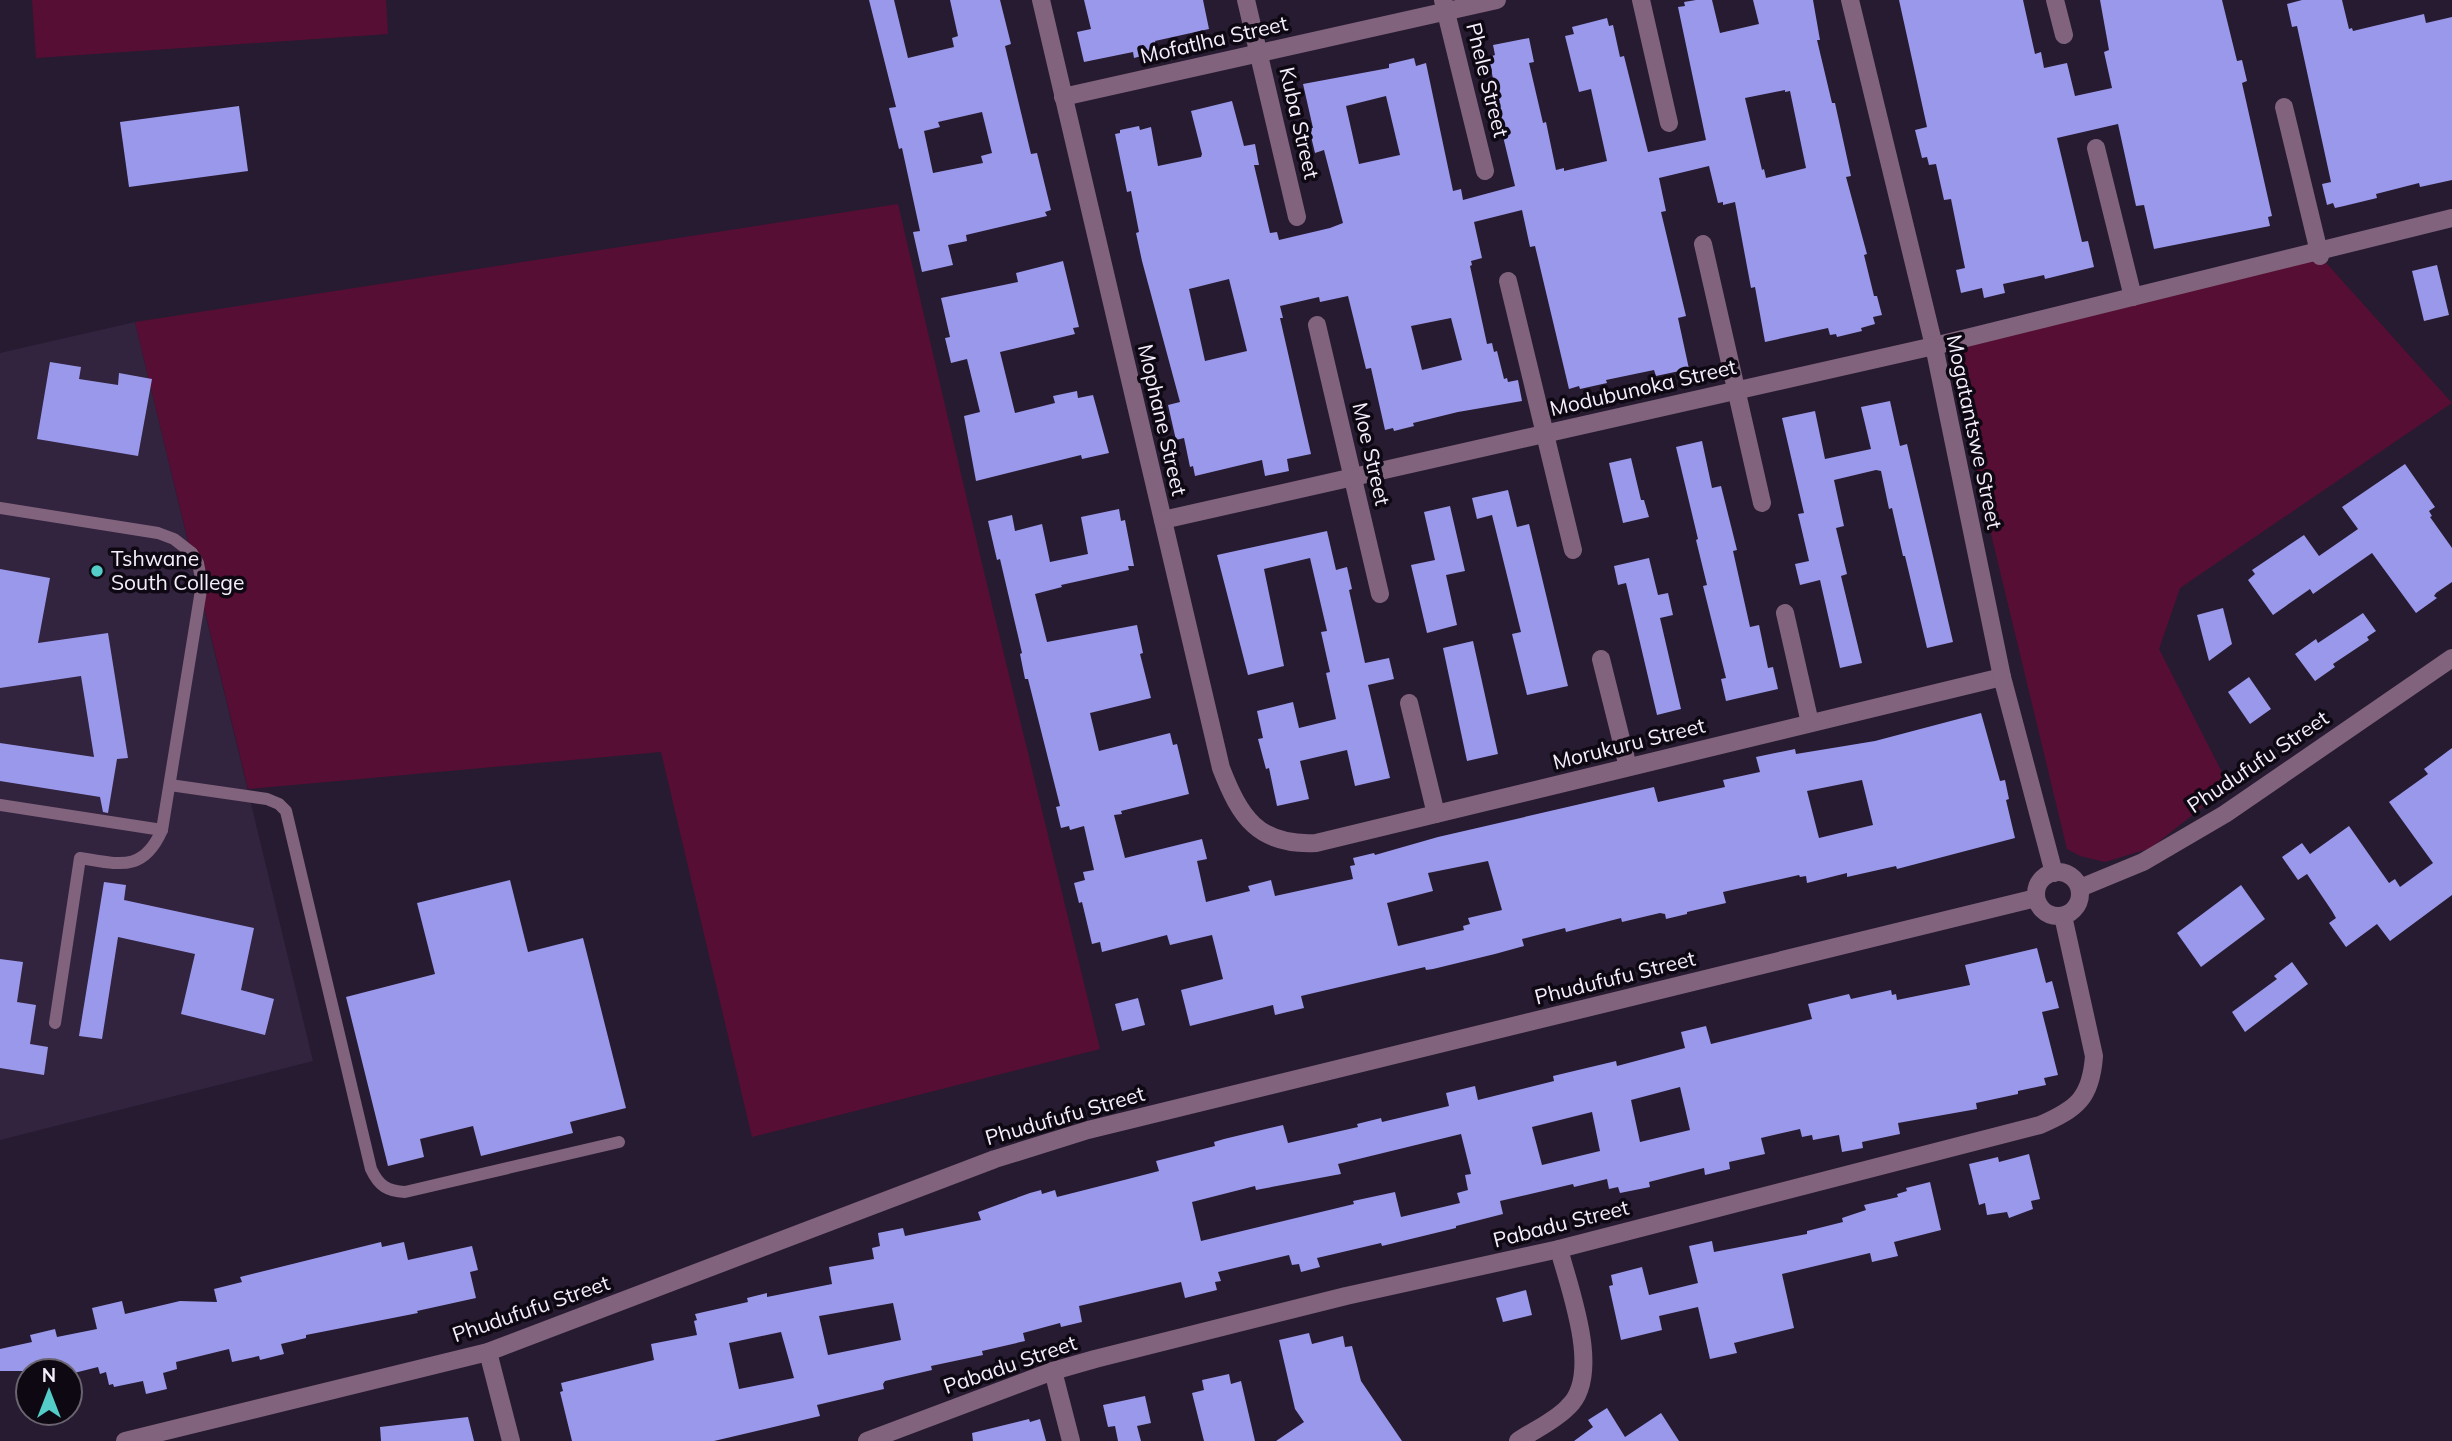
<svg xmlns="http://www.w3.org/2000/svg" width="2452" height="1441" viewBox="0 0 2452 1441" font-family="Mulish,sans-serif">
	<rect width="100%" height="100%" fill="#261b31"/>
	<path fill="#32233f" d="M135 322 313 1061 0 1140V353Z"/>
	<g fill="#570e34">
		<path d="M32 0H386L388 34 36 58Z"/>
		<path d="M898 204 983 568 1100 1049 752 1137 661 752 248 789 135 322Z"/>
		<path d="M2320 256 2452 403 2180 588 2159 649 2229 786 2151 848 2105 862 2080 856 2067 849 1952 372 1959 354 1980 339Z"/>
	</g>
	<g fill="#9a98ea" fill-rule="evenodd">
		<path d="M869 0H894L908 58 954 47 952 38 958 36 950 0H1000L1011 44 1005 46 1031 154 1037 153 1051 210 1045 212 1047 216 966 235 967 241 948 245 953 265 922 272 913 232 920 231 902 148 899 149 889 108 896 107ZM982 112 992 153 981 156 983 163 933 173 924 131 940 127 938 122Z"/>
		<path d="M1084 0H1203L1209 29 1155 41 1157 52 1134 58 1133 52 1084 62 1077 32 1091 29Z"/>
		<path d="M1696 0H1712L1720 33 1759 24 1753 0H1813L1820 40H1817L1832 103H1835L1851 176 1846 177 1867 254 1864 255 1874 296H1877L1882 315 1873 317 1875 324 1861 328 1862 331 1837 337 1836 334 1830 335 1828 328 1765 342 1755 287 1751 288 1735 202 1723 205V202L1718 203 1709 166 1659 178 1666 211 1661 212 1686 316 1678 318 1689 369 1656 376 1654 370 1606 380 1607 383 1580 389 1579 386 1569 389 1535 246 1530 247 1522 210 1474 222 1482 258 1471 261 1472 265 1470 266 1487 344 1492 343 1494 352 1497 351 1504 379 1507 378 1508 382 1518 380 1522 401 1458 412 1413 423 1414 426 1394 431 1393 428 1385 430 1371 368 1366 369 1348 296 1320 302 1319 297 1280 306 1283 318H1280L1311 454 1287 459 1289 471 1265 476 1262 460 1195 476 1193 466 1190 467 1184 438 1176 440 1168 405 1180 402 1142 261 1136 233 1139 232 1131 191 1127 192 1115 134 1120 133V130L1139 126 1140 130 1151 127 1158 166 1201 157 1202 154 1191 111 1232 101 1244 146 1255 144 1259 165H1254L1270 233 1277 232 1279 240 1330 228 1343 223 1324 150 1315 153 1309 128H1313L1303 84 1389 68V64L1414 58 1416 66 1426 63 1453 191 1461 189 1463 200 1515 186 1492 91 1495 90 1489 57 1495 55 1493 45 1529 38 1534 62 1529 63 1543 123 1546 122 1556 170 1564 168V171L1607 161 1591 89 1579 92 1565 36 1574 34 1572 27 1607 18 1609 26 1613 25 1620 57 1624 56 1648 152 1706 140 1678 7 1685 6 1684 2ZM1785 90V92L1790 91 1806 168 1766 178 1764 169 1762 170 1745 98ZM1386 96 1400 155 1359 164 1346 106ZM1229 279 1247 351 1205 361 1189 289ZM1451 318 1462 360 1422 370 1411 326Z"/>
		<path d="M1899 0H2023L2035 54 2041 52 2044 68 2067 63 2075 96 2112 88 2104 52 2109 50 2100 0H2222L2237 61 2242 60 2247 81 2242 83 2272 216 2268 217 2270 226 2154 249 2144 205 2136 206 2118 124 2057 138 2082 242 2088 241 2094 267 2045 279 2044 275 2003 284 2005 293 1984 298 1982 288 1961 293 1956 270 1965 268 1951 199 1944 200 1936 164 1929 165 1927 157 1922 158 1915 130 1927 127Z"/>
		<path d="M2302 0H2342L2349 29 2352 28 2353 31 2424 14 2426 23 2452 17V180L2420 187 2419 183 2376 194 2377 198 2344 206 2335 208 2333 203 2327 205 2322 184 2331 182 2297 26 2292 27 2287 4Z"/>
		<path d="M239 106 248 171 129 187 120 122Z"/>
		<path d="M1063 261 1079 327 1073 328 1075 334 1000 352 1015 413 1055 403 1053 396 1077 391 1078 398 1093 395 1109 453 1082 459 1081 455 976 481 964 416 980 412 967 359 951 363 945 338 950 337 941 298 1018 282 1016 273Z"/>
		<path d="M2437 265 2449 315 2424 321 2412 271Z"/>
		<path d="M50 362 81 367 79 379 118 385 119 373 152 379 138 456 37 439Z"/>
		<path d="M1890 401 1900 446 1907 444 1953 642 1927 648 1905 556H1903L1892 508 1889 509 1881 471 1876 470 1834 480 1844 526 1836 528 1847 574 1841 576 1862 663 1840 668 1820 580 1800 585 1795 564 1809 561 1798 514 1804 513 1782 418 1815 411 1825 459 1871 449 1861 407Z"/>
		<path d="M1702 441 1712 488 1721 486 1737 550 1733 551 1750 627 1759 625 1768 668 1773 667 1778 689 1726 701 1721 679 1726 678 1703 586 1707 585 1696 540 1698 539 1676 447Z"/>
		<path d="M1631 458 1641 500H1644L1649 517 1623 523 1609 463Z"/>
		<path d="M2405 464 2435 507 2429 511 2432 516 2430 517 2452 548V582L2436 593 2434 596 2437 598 2416 613 2372 553 2313 594 2310 589 2273 615 2248 580 2255 574 2252 570 2304 535 2319 556 2358 529 2342 507Z"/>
		<path d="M1508 490 1517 527 1529 524 1568 686 1527 695 1512 634 1521 632 1492 515 1477 519 1472 498Z"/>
		<path d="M1450 506 1465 571 1446 575 1457 625 1427 633 1411 565 1435 560 1424 512Z"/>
		<path d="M1119 509 1121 521 1125 520 1134 566H1128L1129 570 1061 585 1062 587 1035 594 1047 642 1137 625 1143 653 1140 654 1151 698 1090 713 1099 751 1170 733 1173 745 1177 744 1189 794 1121 811 1122 814 1114 815 1125 858 1202 839 1207 859 1197 861 1206 902 1250 891 1248 886 1271 880 1275 896 1353 879 1350 866 1355 865 1353 858 1374 853 1375 855 1438 837 1654 787 1658 802 1725 787 1723 780 1760 772 1756 757 1795 749 1796 754 1875 741 1981 713 2000 781 2005 780 2009 799 2006 800 2015 838 1897 869 1896 866 1847 877V873L1807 883 1806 876 1800 877 1799 875 1723 892 1726 903 1687 912V914L1666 919 1665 914 1660 913 1622 922 1621 918 1566 932 1565 928 1522 939 1524 946 1495 954 1433 969 1426 970 1425 967 1301 996 1304 1008 1275 1015 1273 1005 1190 1026 1181 990 1223 979 1212 935 1170 945 1167 935 1102 952 1100 942 1092 944 1082 902 1079 903 1074 883 1085 880 1083 872 1094 870 1084 826 1070 830 1069 826 1061 828 1056 807 1060 806 1028 679H1025L1020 654 1022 653 1000 559 997 560 988 521 1012 515 1015 531 1042 524 1050 562 1088 554 1081 517ZM1862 780 1873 825 1819 838 1807 791ZM1488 861 1502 910 1468 918 1470 924 1463 926 1464 930 1398 946 1387 903 1433 891 1428 873Z"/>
		<path d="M1327 531 1336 570 1347 567 1352 589 1349 590 1365 663 1389 658 1394 679 1368 685 1390 778 1355 786 1347 750 1300 761 1309 799 1277 806 1269 768 1266 769 1258 739 1263 738 1257 711 1293 702 1299 728 1336 719 1326 673 1330 672 1321 632 1327 631 1310 558 1264 569 1284 666 1248 675 1217 555Z"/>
		<path d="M1649 558 1658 595 1668 593 1673 615 1660 618 1681 709 1657 715 1626 583 1618 585 1614 566Z"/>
		<path d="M0 569 50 578 38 643 108 633 128 758 117 759 108 813 103 812 100 797 0 781V743L94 757 81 676 0 688Z"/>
		<path d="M2223 608 2232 644 2209 661 2197 615Z"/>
		<path d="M2363 613 2376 631 2367 637 2369 640 2333 664 2335 667 2315 681 2295 654 2316 639 2318 643Z"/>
		<path d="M1473 641 1498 754 1467 761 1443 648Z"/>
		<path d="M2249 677 2271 709 2250 724 2228 692Z"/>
		<path d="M2452 748V895L2390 941 2377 924 2346 947 2329 923 2336 918 2332 911 2307 874 2298 880 2282 857 2302 843 2310 854 2349 826 2389 883 2395 879 2400 887 2433 863 2389 802 2428 774 2424 769Z"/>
		<path d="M510 880 528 952 583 938 626 1108 570 1122 573 1133 481 1156 473 1126 420 1139 424 1157 388 1166 346 997 435 974 417 903Z"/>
		<path d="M104 882 126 885 124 900 254 928 241 990 274 999 265 1035 181 1014 195 954 118 937 102 1039 79 1036Z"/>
		<path d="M2241 885 2265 919 2201 967 2177 933Z"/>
		<path d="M2037 948 2046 983 2052 981 2059 1008 2042 1012 2058 1075 2044 1078 2046 1085 2018 1091V1094L1976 1103 1977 1109 1898 1123 1900 1134 1862 1142 1863 1148 1842 1152 1839 1135 1813 1140 1812 1135 1802 1137 1800 1129 1761 1138 1765 1154 1729 1162 1730 1169 1705 1175 1704 1168 1649 1182 1650 1187 1620 1193 1618 1187 1609 1189 1607 1179 1574 1187 1573 1184 1500 1201 1503 1214 1456 1226V1228L1382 1246 1381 1243 1317 1258 1320 1267 1301 1272 1299 1264 1292 1265 1289 1255 1218 1272 1221 1281 1215 1282 1217 1290 1185 1298 1181 1282 1079 1306 1082 1322 1061 1327 1060 1323 1023 1333 1025 1341 982 1351 983 1355 931 1366 932 1370 885 1381 883 1384 884 1389 817 1405 820 1416 782 1425 714 1441H572L560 1392 563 1391 561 1383 654 1360 651 1344 697 1335 694 1321 697 1320 695 1314 748 1302 747 1298 767 1293V1297L832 1284 829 1267 874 1259 872 1248 880 1246 878 1233 903 1228 905 1236 981 1220 978 1212 1030 1193 1041 1190 1042 1194 1055 1190 1057 1197 1128 1179 1159 1171 1156 1161 1215 1146 1214 1142 1224 1139 1283 1125 1288 1143 1358 1127 1357 1124 1381 1118 1382 1122 1449 1106 1446 1093 1475 1086 1478 1100 1554 1081 1553 1076 1616 1061 1617 1066 1685 1048 1681 1032 1706 1026 1711 1044 1812 1019 1808 1004 1849 994 1851 999 1891 990 1892 995 1896 994 1897 1000 1970 985 1965 965ZM1680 1087 1690 1130 1640 1142 1631 1100ZM1592 1112 1600 1151 1542 1165 1532 1127ZM1461 1134 1471 1174 1465 1175 1468 1190 1457 1193 1460 1203 1401 1217 1395 1192 1353 1201 1354 1204 1201 1241 1192 1202 1255 1186 1256 1190 1341 1174 1338 1164ZM893 1303 901 1340 828 1355 819 1316ZM781 1332 794 1378 739 1389 729 1343Z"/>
		<path d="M0 959 23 962 17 1002 36 1005 30 1044 48 1047 44 1075 0 1068Z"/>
		<path d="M2292 962 2308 984 2245 1032 2232 1012 2277 979 2274 976Z"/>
		<path d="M1138 998 1145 1025 1122 1031 1115 1004Z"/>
		<path d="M2029 1154 2040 1199 2031 1201 2033 1209 2009 1218 2007 1212 1987 1215 1985 1203 1979 1205 1969 1164 1998 1157 1999 1162Z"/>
		<path d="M1930 1182 1941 1230 1894 1242 1898 1256 1872 1262 1870 1253 1782 1274 1794 1328 1734 1343 1737 1353 1710 1359 1698 1307 1659 1316 1662 1330 1621 1340 1609 1286 1613 1285 1611 1275 1642 1267 1649 1295 1698 1283 1689 1246 1712 1241 1714 1252 1807 1234V1231L1843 1222 1842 1218 1866 1210 1864 1205 1898 1197 1897 1194 1907 1191 1906 1188Z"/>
		<path d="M381 1242 382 1247 404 1242 408 1260 472 1246 478 1270 470 1272 476 1298 417 1311 418 1313 306 1335V1338L281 1344 284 1354 260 1360 259 1356 232 1362 229 1349 176 1362 177 1369 163 1373 167 1389 146 1394 143 1381 114 1387 113 1384 109 1385 106 1372 100 1374 98 1367 70 1374V1371H0V1349L32 1342 30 1335 55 1329 57 1337 97 1329 92 1308 122 1301 125 1314 180 1301 217 1302 214 1289 242 1282 240 1277Z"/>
		<path d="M1526 1290 1532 1315 1503 1322 1496 1298Z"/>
		<path d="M1309 1333 1312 1344 1343 1336 1345 1347 1352 1346 1361 1381 1402 1441H1276L1304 1422 1295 1409 1279 1340Z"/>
		<path d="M1229 1374 1231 1384 1241 1381 1255 1441H1204L1192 1393 1204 1390 1202 1380Z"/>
		<path d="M1145 1396 1151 1423 1137 1426 1141 1441H1118L1115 1426 1108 1427 1103 1405Z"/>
		<path d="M1607 1408 1625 1437 1661 1413 1679 1441H1574L1593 1427 1588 1420Z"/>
		<path d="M468 1417 474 1441H381L380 1427Z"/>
		<path d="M1029 1419 1030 1422 1040 1419 1046 1441H973L972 1433Z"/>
	</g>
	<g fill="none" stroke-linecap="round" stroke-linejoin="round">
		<g stroke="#81637d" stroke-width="12">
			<path d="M0 508 158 533 174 539 192 553 198 563 202 584 162 830C143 873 119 864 80 858L55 1023"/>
			<path d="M170 785 267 799 279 804 286 811 371 1169C379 1186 387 1191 405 1192L619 1142"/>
			<path d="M0 805 162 830"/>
		</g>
		<g stroke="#81637d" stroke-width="18">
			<path d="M1041 0 1221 768C1240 817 1258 846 1316 843L2002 677"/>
			<path d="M1246 0 1297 217"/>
			<path d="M1443 0 1485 171"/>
			<path d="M1641 0 1669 123"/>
			<path d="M1850 0 1934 346 2002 677 2054 873"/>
			<path d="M2055 0 2064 35"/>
			<path d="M1063 97 1497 0"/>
			<path d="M2284 107 2320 256"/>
			<path d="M2096 148 2133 297"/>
			<path d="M1703 244 1762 503"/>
			<path d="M1508 281 1573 550"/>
			<path d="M1317 325 1380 594"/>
			<path d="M1163 520 1934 346 2452 218"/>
			<path d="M1785 613 1810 723"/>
			<path d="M1601 659 1628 767"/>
			<path d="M1409 703 1436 814"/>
			<circle cx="2058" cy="894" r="22"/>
			<path d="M2080 888 2143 862 2225 814 2452 658"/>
			<path d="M488 1352 511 1441"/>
			<path d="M1053 1371 1071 1441"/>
			<path d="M125 1441 488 1352 995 1159 1088 1130 2036 898"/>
			<path d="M867 1441 1053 1371 1095 1359 1346 1296 1559 1249 2040 1125C2077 1109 2091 1098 2094 1056L2063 916"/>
			<path d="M1518 1441C1534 1430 1555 1421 1568 1407 1603 1375 1569 1288 1559 1249"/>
		</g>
	</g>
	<circle fill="#54cdc8" stroke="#0d0812" stroke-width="2.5" cx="97" cy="571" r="7"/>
	<g text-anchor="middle" stroke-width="7" stroke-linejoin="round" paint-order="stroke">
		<g font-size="21" fill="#f5eefd" stroke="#0d0812">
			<text transform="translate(1214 40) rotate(-13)" y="7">Mofatlha Street</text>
			<text transform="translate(1487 80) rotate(76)" y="7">Phele Street</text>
			<text transform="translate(1299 123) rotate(77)" y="7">Kuba Street</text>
			<text transform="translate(1643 388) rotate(-13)" y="7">Modubunoka Street</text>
			<text transform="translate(1162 420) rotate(77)" y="7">Mophane Street</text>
			<text transform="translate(1974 432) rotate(78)" y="7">Mogatantswe Street</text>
			<text transform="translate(1371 454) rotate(77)" y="7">Moe Street</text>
			<text transform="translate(1629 744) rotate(-14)" y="7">Morukuru Street</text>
			<text transform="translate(2258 762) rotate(-34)" y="7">Phudufufu Street</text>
			<text transform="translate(1615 978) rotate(-14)" y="7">Phudufufu Street</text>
			<text transform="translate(1065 1116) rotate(-16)" y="7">Phudufufu Street</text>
			<text transform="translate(1561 1224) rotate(-14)" y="7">Pabadu Street</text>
			<text transform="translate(531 1309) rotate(-19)" y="7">Phudufufu Street</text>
			<text transform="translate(1010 1365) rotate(-19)" y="7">Pabadu Street</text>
		</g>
		<g font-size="21" fill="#f5eefd" stroke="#0d0812" text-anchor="start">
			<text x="111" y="566">Tshwane<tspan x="111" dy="24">South College</tspan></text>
		</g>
	</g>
	<g transform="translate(49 1392)"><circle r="33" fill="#0d0812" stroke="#6a6470" stroke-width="2"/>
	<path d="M0-5L12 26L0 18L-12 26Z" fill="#54cdc8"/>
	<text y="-10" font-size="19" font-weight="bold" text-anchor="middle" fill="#f5eefd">N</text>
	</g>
</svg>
